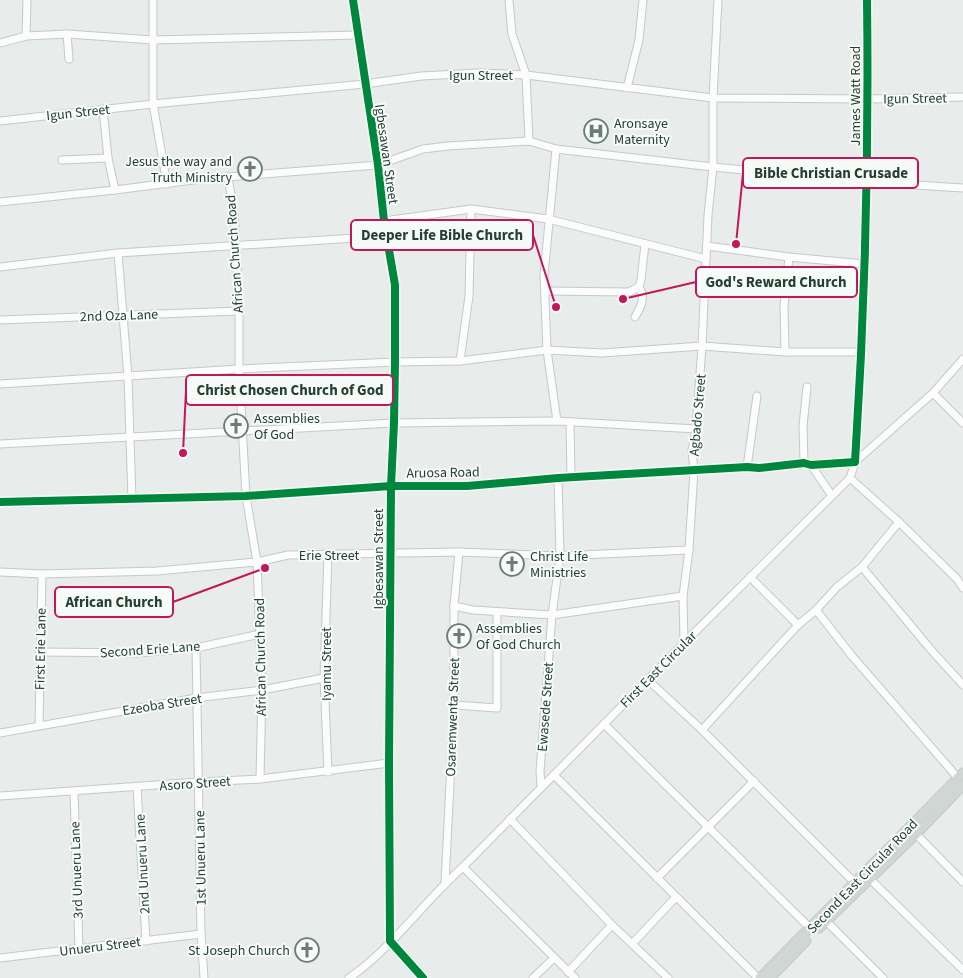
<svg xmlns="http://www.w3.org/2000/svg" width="963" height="978" viewBox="0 0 963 978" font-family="'Source Sans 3',sans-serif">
	<rect width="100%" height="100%" fill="#e8ecea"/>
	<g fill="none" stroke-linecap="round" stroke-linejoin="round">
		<g stroke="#c5c9c7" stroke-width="9">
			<g id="minor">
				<path d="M153 0V104L167 184"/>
				<path d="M353 0 378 165 384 221 395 285V362L394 423 391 486 389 763 390 941 423 978"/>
				<path d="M509 0 512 34 526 75 529 141"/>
				<path d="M67 34 69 59"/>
				<path d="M26 36 27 0"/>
				<path d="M0 43 26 36 67 34 153 40 358 35"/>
				<path d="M627 88 639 40 643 0"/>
				<path d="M103 109 108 158 115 190"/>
				<path d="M0 121 153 104 365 84 421 76 478 73 526 75 713 98 868 99 963 97"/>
				<path d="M556 149 544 275 547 350 557 421"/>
				<path d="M62 160 108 158"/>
				<path d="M228 177 234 214 236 245 239 311V369L246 496 257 562 262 690 260 779"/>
				<path d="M0 202 115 190 201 179 378 165 423 149 448 146 529 141 556 149 713 167 868 182 963 188"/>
				<path d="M384 221 471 209 548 219 706 259"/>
				<path d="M707 246 789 257 865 264"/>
				<path d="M118 253 128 377 132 499"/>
				<path d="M0 267 118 253 387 236"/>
				<path d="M545 291 629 292 639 287 641 280 645 244"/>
				<path d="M635 317C641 307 646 298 639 287"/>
				<path d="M0 320 239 311"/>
				<path d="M785 352 784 306 789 257"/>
				<path d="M460 361 469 296 471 209"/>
				<path d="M0 384 239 369 395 362 460 361 547 350 602 353 702 346 785 352H862"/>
				<path d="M933 393 963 423"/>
				<path d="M570 422 571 478"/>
				<path d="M0 444 394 423 557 421 696 429"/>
				<path d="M804 463 803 426 807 387"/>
				<path d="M811 465 832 496"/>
				<path d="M747 467 757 396"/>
				<path d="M850 478 899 522 957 579 963 588"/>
				<path d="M0 502 246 496 391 486H467L558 478 747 467 759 468 804 463 811 465 855 462C865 308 869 154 867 0"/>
				<path d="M862 567 932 651 963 685"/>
				<path d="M0 572 42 574 157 571 257 562 288 555 459 552 560 556 689 550"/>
				<path d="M750 577 798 625"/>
				<path d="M454 606 473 610 552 615 683 596"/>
				<path d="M816 610 852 656 958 778"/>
				<path d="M684 643 683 596 689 550 694 470 692 450 696 429 702 346 708 215 713 167V98L718 0"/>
				<path d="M196 648 201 934 204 978"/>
				<path d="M39 652 138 653 196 648 260 634"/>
				<path d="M647 679 702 730 855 883"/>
				<path d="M454 705 497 708V612"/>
				<path d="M604 724 810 928"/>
				<path d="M39 725 42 574"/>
				<path d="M702 730 798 625 816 610 837 587 862 567 899 522"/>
				<path d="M0 733 196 698 262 690 324 678"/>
				<path d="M328 772 324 678 328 555"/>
				<path d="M554 775 758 978"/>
				<path d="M137 787 146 941"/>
				<path d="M541 787 540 771 552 615 560 556 558 478"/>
				<path d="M74 792 79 949"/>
				<path d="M0 796 199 782 260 779 389 763"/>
				<path d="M510 819 612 925 668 978"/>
				<path d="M916 834 963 882"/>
				<path d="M463 867 575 978"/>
				<path d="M657 878 754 781"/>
				<path d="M869 878 963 970"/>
				<path d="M445 883 454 705V606L459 552"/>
				<path d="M826 921 883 978"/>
				<path d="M632 944 676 897"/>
				<path d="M0 958 201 934"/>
				<path d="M568 972 612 925"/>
				<path d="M349 978C393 948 423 902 463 867L684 643 850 478 855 462 933 393 963 359"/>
				<path d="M533 978 554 958"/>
			</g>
		</g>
		<g stroke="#c3cac8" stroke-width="11">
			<g id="major">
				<path d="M819 928 916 834 963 785"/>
				<path d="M760 978 963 773"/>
				<path d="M770 978 806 941"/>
			</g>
		</g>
		<use href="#minor" stroke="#fcfcfc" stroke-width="7"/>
		<use href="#major" stroke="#d0d6d4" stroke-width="9"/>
		<g stroke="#f7fbf8" stroke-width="11">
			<g id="cycleway">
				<path d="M353 0 378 165 384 221 395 285V362L394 423 391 486 389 763 390 941 423 978"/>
				<path d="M0 502 246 496 391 486H467L558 478 747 467 759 468 804 463 811 465 855 462C865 308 869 154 867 0"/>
			</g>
		</g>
		<use href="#cycleway" stroke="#00873e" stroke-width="8"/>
	</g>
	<defs>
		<g id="hospital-ring" transform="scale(1.25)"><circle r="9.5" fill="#f7fbf8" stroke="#6a7c75" stroke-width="1.5"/><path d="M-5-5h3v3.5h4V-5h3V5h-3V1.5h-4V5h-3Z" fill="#6a7c75"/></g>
		<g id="church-ring" transform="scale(1.25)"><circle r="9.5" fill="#f7fbf8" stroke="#6a7c75" stroke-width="1.5"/><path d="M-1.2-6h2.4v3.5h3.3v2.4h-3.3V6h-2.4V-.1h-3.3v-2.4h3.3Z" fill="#6a7c75"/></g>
	</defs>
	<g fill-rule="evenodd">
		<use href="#hospital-ring" x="596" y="131"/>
		<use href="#church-ring" x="250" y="169"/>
		<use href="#church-ring" x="236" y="426"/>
		<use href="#church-ring" x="512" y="564"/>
		<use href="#church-ring" x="459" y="636"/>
		<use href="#church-ring" x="307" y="950"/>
	</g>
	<g text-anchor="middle" stroke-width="4" stroke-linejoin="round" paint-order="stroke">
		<g font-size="14" fill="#263f36" stroke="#f7fbf8">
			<text x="481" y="80">Igun Street</text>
			<text transform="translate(855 96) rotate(-90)" y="5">James Watt Road</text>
			<text transform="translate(915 98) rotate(-1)" y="5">Igun Street</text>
			<text transform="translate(78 112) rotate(-6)" y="5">Igun Street</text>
			<text transform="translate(387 154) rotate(82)" y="5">Igbesawan Street</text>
			<text transform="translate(234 254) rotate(-94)" y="5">African Church Road</text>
			<text transform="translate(119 315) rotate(-2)" y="5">2nd Oza Lane</text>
			<text transform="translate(697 415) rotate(-85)" y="5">Agbado Street</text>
			<text transform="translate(443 472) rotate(-1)" y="5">Aruosa Road</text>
			<text x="329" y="560">Erie Street</text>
			<text transform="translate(378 559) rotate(-90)" y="5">Igbesawan Street</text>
			<text transform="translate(40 649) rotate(-89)" y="5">First Erie Lane</text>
			<text transform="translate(150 649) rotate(-4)" y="5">Second Erie Lane</text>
			<text transform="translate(260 657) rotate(-91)" y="5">African Church Road</text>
			<text transform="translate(326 664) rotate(-90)" y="5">Iyamu Street</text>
			<text transform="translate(658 669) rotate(-45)" y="5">First East Circular</text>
			<text transform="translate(162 704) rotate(-9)" y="5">Ezeoba Street</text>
			<text transform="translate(545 707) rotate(-86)" y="5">Ewasede Street</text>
			<text transform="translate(452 717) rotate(-88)" y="5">Osaremwenta Street</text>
			<text transform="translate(195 783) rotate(-4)" y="5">Asoro Street</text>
			<text transform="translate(200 858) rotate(-91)" y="5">1st Unueru Lane</text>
			<text transform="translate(142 864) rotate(-93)" y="5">2nd Unueru Lane</text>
			<text transform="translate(76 870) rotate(-92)" y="5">3rd Unueru Lane</text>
			<text transform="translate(862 876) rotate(-46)" y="5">Second East Circular Road</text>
			<text transform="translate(100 946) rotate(-7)" y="5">Unueru Street</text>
		</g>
		<g font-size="14" fill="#263f36" stroke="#f7fbf8" text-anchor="start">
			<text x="614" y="128">Aronsaye<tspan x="614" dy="16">Maternity</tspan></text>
			<text x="232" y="166" text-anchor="end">Jesus the way and<tspan x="232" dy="16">Truth Ministry</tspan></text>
			<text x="254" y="423">Assemblies<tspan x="254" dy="16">Of God</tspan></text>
			<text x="530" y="561">Christ Life<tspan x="530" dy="16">Ministries</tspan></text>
			<text x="476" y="633">Assemblies<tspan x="476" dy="16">Of God Church</tspan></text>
			<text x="290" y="955" text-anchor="end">St Joseph Church</text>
		</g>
	</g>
	<path fill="none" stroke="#c2185b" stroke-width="2" d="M736 244L743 173M556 307L533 235M623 299L696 282M183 453L186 390M265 568L173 602"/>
	<g fill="#c2185b" stroke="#f7fbf8" stroke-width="2">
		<circle cx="736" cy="244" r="5"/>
		<circle cx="556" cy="307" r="5"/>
		<circle cx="623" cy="299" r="5"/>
		<circle cx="183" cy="453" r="5"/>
		<circle cx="265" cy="568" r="5"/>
	</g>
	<g fill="#f7fbf8" stroke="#c2185b" stroke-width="2">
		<rect x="743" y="158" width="175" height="30" rx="5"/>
		<rect x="351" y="220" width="182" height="30" rx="5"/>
		<rect x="696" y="267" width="161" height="30" rx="5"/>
		<rect x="186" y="375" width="207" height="30" rx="5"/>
		<rect x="55" y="587" width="118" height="30" rx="5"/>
	</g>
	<g font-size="15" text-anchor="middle" font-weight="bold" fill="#263f36">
		<text x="831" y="178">Bible Christian Crusade</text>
		<text x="442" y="240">Deeper Life Bible Church</text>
		<text x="776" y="287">God's Reward Church</text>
		<text x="290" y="395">Christ Chosen Church of God</text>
		<text x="114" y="607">African Church</text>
	</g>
</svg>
